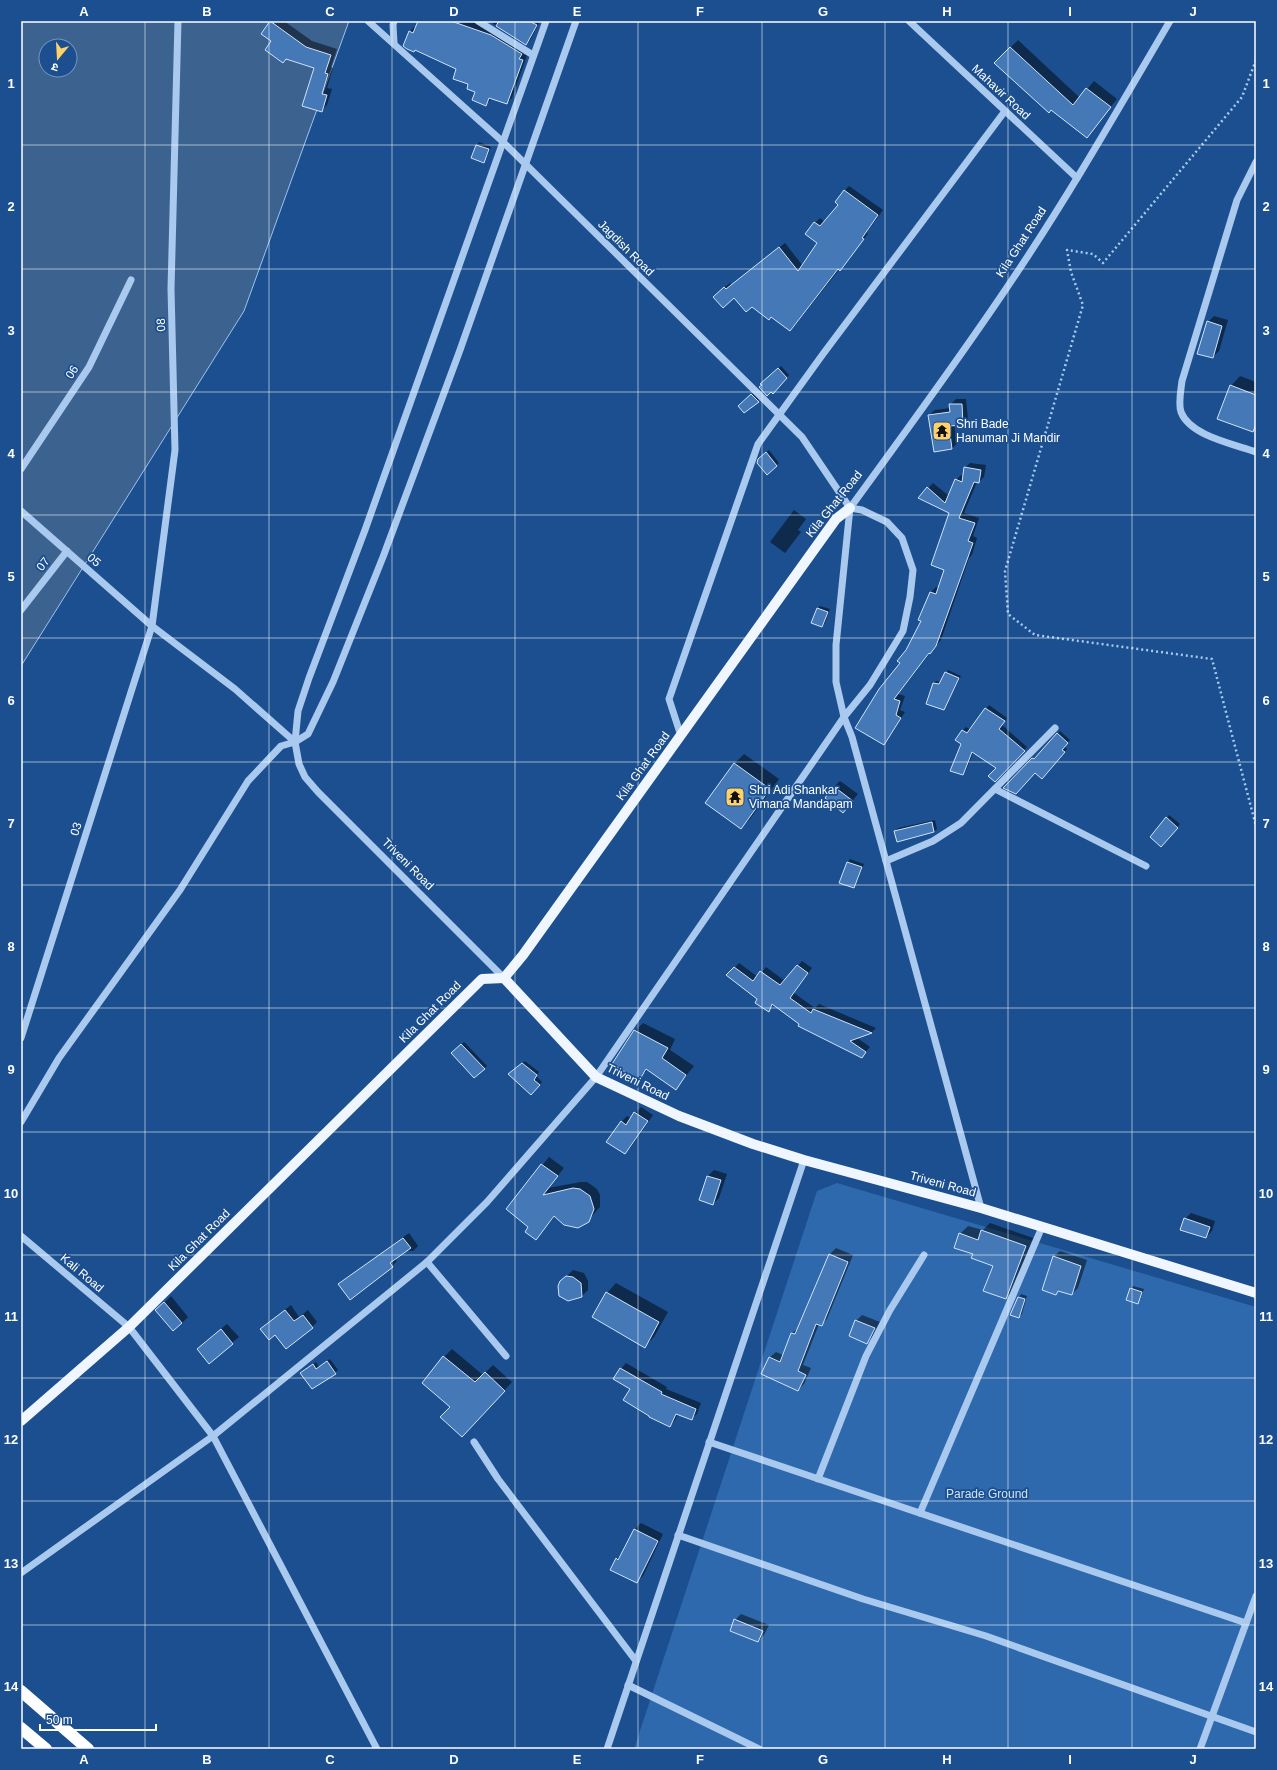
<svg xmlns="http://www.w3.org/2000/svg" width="1277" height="1770" viewBox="0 0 1277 1770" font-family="Arial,'Noto Sans Devanagari',sans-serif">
	<rect width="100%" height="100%" fill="#1b4f8f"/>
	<path fill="#2e69ad" d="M837 1183 1256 1307V1749H634L817 1191Z"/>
	<path fill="#3c6290" stroke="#9cc4f0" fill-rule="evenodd" d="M21 21H349L244 311 21 666ZM46 46H70V70H46Z"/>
	<g fill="#0007">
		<path d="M271 21H284L312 41 337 49 331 67 333 68 327 88 332 89 327 105 321 111 315 68 262 33Z"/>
		<path d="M419 21H481L526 49 523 54 527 55 512 98 507 103 492 98 486 105 457 69 409 32 414 27 416 28Z"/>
		<path d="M489 21H540L531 39 526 44Z"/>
		<path d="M1018 40 1080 98 1094 81 1117 99 1087 136 996 62Z"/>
		<path d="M479 142 491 147 486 159 483 162 477 145Z"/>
		<path d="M849 186 883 210 867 232 868 234 867 235 795 325 772 315 735 297 719 292 730 283 732 285 785 243 803 266 819 243 815 223 820 218 825 222 840 204 844 191Z"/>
		<path d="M1214 316 1228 320 1219 351 1213 357 1208 322Z"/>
		<path d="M781 366 789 375 775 390 762 384Z"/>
		<path d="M1240 376 1256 382V428L1253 431 1231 386Z"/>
		<path d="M755 392 761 398 745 412 742 403Z"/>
		<path d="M956 399H966L968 419 962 424H954L957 443 952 449 929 415 935 410 951 408 950 405Z"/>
		<path d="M769 450 779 463 767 474 759 459Z"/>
		<path d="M970 463 986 465 984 477 979 482H977L964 513 979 518 973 536 977 538 972 555 969 558 941 640 930 653 898 694 905 696 900 710 905 712 888 739 883 744 902 663 922 621 920 620 931 592 936 587 939 588 945 569 950 512 919 498 933 483 949 496 956 480 961 475 964 476 965 468Z"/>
		<path d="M794 510 806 519 798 530 801 532 785 553 770 542Z"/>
		<path d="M820 606 830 609 825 623 822 626 818 608Z"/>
		<path d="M948 670 961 676 944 709 934 683 936 681 941 682Z"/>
		<path d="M989 705 1007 718 1002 725 1027 747 995 780 998 768 974 751 966 770 963 774V730L966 727 971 730Z"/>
		<path d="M1060 731 1070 740 1064 746 1067 749 1045 775 1035 771 1005 787 1036 756 1037 757Z"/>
		<path d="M744 754 779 779 750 819 741 828 706 803 735 763Z"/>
		<path d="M840 781 858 794 849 805 834 787Z"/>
		<path d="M1169 815 1180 824 1164 843 1167 818Z"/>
		<path d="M935 820 937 829 934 831 898 841 895 831 898 828Z"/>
		<path d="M850 859 864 864 856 884 853 887 840 882 848 862Z"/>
		<path d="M802 961 812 968 794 993 815 1008 819 1004 876 1028 872 1032 856 1037 870 1047 862 1056 800 1023 774 1004 768 1011 759 999 728 975 739 963 758 977 766 967 785 981Z"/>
		<path d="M643 1023 675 1039 670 1050 694 1066 675 1089 648 1069 638 1080 635 1031Z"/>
		<path d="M464 1042 487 1066 475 1077 455 1050Z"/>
		<path d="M525 1061 539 1072 536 1076 542 1082 531 1093 512 1072Z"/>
		<path d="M641 1107 653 1115 631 1147 625 1153 621 1122 627 1116 631 1118Z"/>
		<path d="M549 1157 564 1168 548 1188 581 1182H587L597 1189 600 1195V1207L584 1225 571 1227 564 1225 555 1216 536 1239 530 1227 507 1209Z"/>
		<path d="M714 1170 727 1174 719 1198 713 1204 700 1200 708 1176Z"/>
		<path d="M1191 1213 1215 1221 1212 1231 1206 1237 1185 1219Z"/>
		<path d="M990 1223 1033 1238 1014 1289 1006 1298 994 1265 974 1254 960 1234 968 1226 983 1230Z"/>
		<path d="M409 1233 418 1246 413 1251H405L395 1258 397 1261 392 1266 339 1284Z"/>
		<path d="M836 1248 853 1255 827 1319 821 1325 819 1324 803 1365 811 1368 804 1384 798 1390 769 1358 776 1352 783 1355 792 1333 799 1328 830 1254Z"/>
		<path d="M1060 1251 1087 1260 1078 1288 1072 1294 1060 1290 1056 1294 1053 1257Z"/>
		<path d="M573 1270 584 1273 588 1281V1290L581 1297 573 1300 564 1299 558 1291 561 1282Z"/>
		<path d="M616 1283 668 1312 654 1337 645 1346 607 1293Z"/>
		<path d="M1133 1286 1144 1289 1140 1300 1137 1303 1130 1289Z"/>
		<path d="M1021 1294 1027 1296 1022 1314 1019 1317V1297Z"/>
		<path d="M171 1296 188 1317 182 1323 157 1310Z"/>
		<path d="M291 1305 299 1317 308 1310 317 1322 312 1327 275 1334 261 1329Z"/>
		<path d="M862 1315 880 1322 873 1336 867 1342 856 1321Z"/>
		<path d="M227 1324 239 1337 209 1362 204 1343Z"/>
		<path d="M452 1349 483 1375 493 1365 512 1382 470 1428 451 1407 444 1357Z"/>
		<path d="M330 1359 338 1370 335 1373H301L316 1362 319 1367Z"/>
		<path d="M626 1363 667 1387 666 1389 701 1403 697 1414 691 1419 678 1414 675 1420 670 1426 632 1389 621 1369Z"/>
		<path d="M641 1523 663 1534 643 1576 636 1582 617 1559 623 1552 635 1529Z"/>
		<path d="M741 1614 769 1625 764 1635 758 1641 735 1620Z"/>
	</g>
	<g fill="#4478b7" stroke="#cfe3fa">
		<path d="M270 21 306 47 331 55 325 73 328 74 322 94 327 95 322 112 302 106 314 68 286 59 283 63 265 50 271 41 261 34Z"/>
		<path d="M418 21H451L491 35 522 54 519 59 523 60 507 104 489 98 486 106 472 100 475 92 467 89 468 84 453 79 456 69 415 50 414 52 407 49 403 46 409 31 413 33Z"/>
		<path d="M499 21H529L537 25 526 45 496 26Z"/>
		<path d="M1010 47 1073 105 1086 88 1111 107 1087 138 1051 110 1049 113 994 63Z"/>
		<path d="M476 145 489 149 484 163 471 158Z"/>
		<path d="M844 190 878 215 862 238 864 239 840 271 838 269 790 331 771 317 769 320 752 307 746 312 734 298 723 308 713 297 724 287 726 289 779 247 798 271 817 243 805 234 814 222 820 226 838 205 835 202Z"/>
		<path d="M1207 321 1222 326 1213 358 1197 354Z"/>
		<path d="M778 368 787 378 773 394 771 392 767 396 759 387 762 385 760 384Z"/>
		<path d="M1230 385 1256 395V424L1253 432 1217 419Z"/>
		<path d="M751 394 759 402 744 413 738 406Z"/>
		<path d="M949 404H962L963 425 949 426 952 449 934 452 928 415 950 412Z"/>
		<path d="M766 452 777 466 767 475 757 463 758 459Z"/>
		<path d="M964 467 981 470 979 483 974 482 959 518 975 523 968 541 973 543 936 646 930 654 929 653 894 699 900 701 896 715 901 718 884 745 855 728 879 689 900 663 897 661 906 650 921 621 918 620 930 592 936 594 944 570 931 565 949 513 918 498 927 487 945 503 955 479 962 482Z"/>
		<path d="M817 608 828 612 822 627 811 623Z"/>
		<path d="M945 672 959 678 944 710 926 704 933 683 939 684Z"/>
		<path d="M985 708 1005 721 999 729 1025 751 995 782 988 776 996 768 972 752 963 775 950 771 961 744 955 740 962 730 967 733Z"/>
		<path d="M1057 733 1068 743 1062 750 1065 752 1042 779 1035 773 1016 794 1003 788 1032 758 1034 759Z"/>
		<path d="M734 763 770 789 741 829 705 803Z"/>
		<path d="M833 786 853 801 843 813 825 798Z"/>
		<path d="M1166 817 1178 828 1161 847 1150 837Z"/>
		<path d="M932 822 934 832 897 842 894 831Z"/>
		<path d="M847 862 862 867 854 888 839 883Z"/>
		<path d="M797 965 808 973 790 998 811 1013 813 1009 872 1033 850 1041 866 1052 862 1058 798 1026 799 1024 772 1004 769 1012 755 1003 757 999 726 975 734 967 753 981 760 971 780 985Z"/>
		<path d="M634 1030 668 1048 662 1058 686 1075 676 1090 646 1069 639 1081 612 1064Z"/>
		<path d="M461 1044 485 1069 474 1078 451 1053Z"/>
		<path d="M522 1063 537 1075 534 1080 540 1085 531 1095 508 1074Z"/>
		<path d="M634 1112 648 1121 625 1154 606 1142 621 1121 626 1125Z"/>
		<path d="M541 1164 558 1176 543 1195 573 1188 580 1189 590 1196 594 1209 589 1222 578 1228 564 1225 554 1216 536 1240 525 1232 528 1227 506 1209Z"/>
		<path d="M707 1176 721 1180 713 1205 699 1200Z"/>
		<path d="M1184 1218 1210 1227 1206 1238 1180 1230Z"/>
		<path d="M981 1230 1026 1246 1006 1299 983 1291 993 1266 971 1258 973 1254 954 1248 959 1233 978 1240Z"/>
		<path d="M403 1238 411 1248 390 1263 393 1267 350 1300 338 1284Z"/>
		<path d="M829 1254 848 1262 822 1326 816 1324 798 1371 806 1375 798 1391 761 1374 769 1357 780 1362 791 1333 795 1334Z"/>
		<path d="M1053 1256 1081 1266 1072 1295 1058 1291 1056 1295 1042 1290Z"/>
		<path d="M566 1276 573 1277 581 1283 582 1297 568 1301 559 1296 558 1286 560 1281Z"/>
		<path d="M1130 1288 1142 1292 1138 1304 1126 1300Z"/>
		<path d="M606 1292 659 1322 645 1348 592 1317Z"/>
		<path d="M1018 1297 1025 1299 1019 1318 1010 1315Z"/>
		<path d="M164 1302 182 1323 173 1331 155 1310Z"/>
		<path d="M285 1310 294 1321 303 1315 313 1328 286 1349 275 1335 269 1340 260 1329Z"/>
		<path d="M855 1320 875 1328 867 1344 849 1336Z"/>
		<path d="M221 1329 233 1344 209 1364 197 1349Z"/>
		<path d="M443 1356 475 1382 485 1372 505 1391 462 1437 440 1417 450 1407 422 1383Z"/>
		<path d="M327 1361 336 1374 312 1389 300 1373 313 1364 316 1369Z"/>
		<path d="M620 1368 662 1392 661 1394 696 1409 692 1420 676 1414 670 1427 649 1417V1416L623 1400 630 1389 613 1379Z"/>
		<path d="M634 1529 658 1541 637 1583 610 1570 616 1558 618 1560Z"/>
		<path d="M734 1619 763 1631 758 1642 730 1631Z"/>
	</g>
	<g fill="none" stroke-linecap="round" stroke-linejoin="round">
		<path stroke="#a9c9ee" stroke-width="2.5" stroke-dasharray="2 3" stroke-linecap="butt" d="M1256 60 1242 97 1103 263 1093 254 1067 250 1071 272 1083 305 1005 571 1008 614 1035 635 1212 659 1256 826"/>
		<g stroke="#a9c9ee" stroke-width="7">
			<path d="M368 21 502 141 802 437 850 508"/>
			<path d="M394 21 393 25 394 43"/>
			<path d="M478 21 533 55"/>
			<path d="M909 21 1077 178"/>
			<path d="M1256 162 1237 200 1182 381C1181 390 1178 403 1181 412 1190 436 1234 444 1256 452"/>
			<path d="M21 469 89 367 131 280"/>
			<path d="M850 508 836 645V682L844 717 852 737 981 1208"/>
			<path d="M850 508C906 431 963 354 1016 274 1071 192 1120 106 1170 21"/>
			<path d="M21 511 152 626 235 689 295 742 299 764 305 777 318 792 504 978"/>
			<path d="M21 610 67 551"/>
			<path d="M681 736 669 699 758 444 823 354 1005 111"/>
			<path d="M295 742 298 711 309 678 365 530 546 21"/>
			<path d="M995 789 1146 866"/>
			<path d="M886 861 933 841 961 823 1055 728"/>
			<path d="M21 1038 152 626 175 450 171 289 178 21"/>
			<path d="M21 1122 59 1058 180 890 248 781 281 746 295 742 308 734 333 682 383 557 460 350 576 21"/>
			<path d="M21 1236 129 1327 213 1436 377 1749"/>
			<path d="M427 1262 506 1356"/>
			<path d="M474 1442 498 1479 636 1661"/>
			<path d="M709 1442 1246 1623"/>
			<path d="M818 1479 866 1356 890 1310 924 1255"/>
			<path d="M920 1513 1042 1227"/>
			<path d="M678 1535 863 1599 986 1636 1256 1732"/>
			<path d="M21 1573 213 1436 427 1262 487 1202 596 1077 844 717 870 685 903 631 910 597 913 570 902 538 887 522 862 510 850 508"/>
			<path d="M628 1685 759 1749"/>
			<path d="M607 1749 804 1160"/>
			<path d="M1200 1749 1256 1596"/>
		</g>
		<g stroke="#f0f6ff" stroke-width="10">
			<path d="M504 978 596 1077 679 1116 753 1144 804 1160 981 1208 1256 1293"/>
			<path d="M21 1421 129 1327 482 979 504 978 523 955 836 519 850 508"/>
		</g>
		<g stroke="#fff" stroke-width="12">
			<path d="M21 1691 88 1749"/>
			<path d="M21 1728 46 1749"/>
		</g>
	</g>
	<path fill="none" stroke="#fff" stroke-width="1" stroke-opacity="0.55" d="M145 21V1749M269 21V1749M392 21V1749M515 21V1749M638 21V1749M762 21V1749M885 21V1749M1008 21V1749M1132 21V1749M21 145H1256M21 269H1256M21 392H1256M21 515H1256M21 638H1256M21 762H1256M21 885H1256M21 1008H1256M21 1132H1256M21 1255H1256M21 1378H1256M21 1501H1256M21 1625H1256"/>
	<defs>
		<g id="temple-square" transform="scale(1)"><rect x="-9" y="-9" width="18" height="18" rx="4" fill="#ffd166" stroke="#1b4f8f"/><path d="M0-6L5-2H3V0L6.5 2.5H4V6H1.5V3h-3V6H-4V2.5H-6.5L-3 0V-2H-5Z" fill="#111"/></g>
	</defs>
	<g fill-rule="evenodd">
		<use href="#temple-square" x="942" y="431"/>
		<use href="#temple-square" x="735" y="797"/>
	</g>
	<g text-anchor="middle" stroke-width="3.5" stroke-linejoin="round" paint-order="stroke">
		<g font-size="12" fill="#fff" stroke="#1b4f8f">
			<text transform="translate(1001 92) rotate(43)" y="4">Mahavir Road</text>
			<text transform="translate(1021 242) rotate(-57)" y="4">Kila Ghat Road</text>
			<text transform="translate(626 248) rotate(45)" y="4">Jagdish Road</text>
			<text transform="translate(161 325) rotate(-92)" y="4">08</text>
			<text transform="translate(72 372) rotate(-57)" y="4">06</text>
			<text transform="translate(834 504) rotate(-51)" y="4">Kila Ghat Road</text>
			<text transform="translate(94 560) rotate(41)" y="4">05</text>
			<text transform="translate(43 564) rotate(-52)" y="4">07</text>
			<text transform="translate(643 766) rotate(-54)" y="4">Kila Ghat Road</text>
			<text transform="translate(76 829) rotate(-72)" y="4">03</text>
			<text transform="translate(408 864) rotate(45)" y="4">Triveni Road</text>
			<text transform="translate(430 1012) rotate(-45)" y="4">Kila Ghat Road</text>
			<text transform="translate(638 1082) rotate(26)" y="4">Triveni Road</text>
			<text transform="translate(943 1184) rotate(15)" y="4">Triveni Road</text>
			<text transform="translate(199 1240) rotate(-45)" y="4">Kila Ghat Road</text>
			<text transform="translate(82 1273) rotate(40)" y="4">Kali Road</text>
		</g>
		<g font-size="12" fill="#fff" stroke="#1b4f8f" text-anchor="start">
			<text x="956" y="428">Shri Bade<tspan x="956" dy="14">Hanuman Ji Mandir</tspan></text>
			<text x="749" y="794">Shri Adi Shankar<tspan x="749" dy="14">Vimana Mandapam</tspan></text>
		</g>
		<g font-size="12" fill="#cfe3fa" stroke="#1b4f8f">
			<text x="987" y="1498">Parade Ground</text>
		</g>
	</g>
	<rect width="1277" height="1770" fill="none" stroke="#1b4f8f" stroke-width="44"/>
	<g transform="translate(58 58) rotate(198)"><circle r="19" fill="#1b4f8f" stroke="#7695bc"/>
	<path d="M0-3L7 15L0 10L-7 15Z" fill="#ffd166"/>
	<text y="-6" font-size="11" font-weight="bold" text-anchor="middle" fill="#ffffff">उ</text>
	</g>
	<path d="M40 1724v6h116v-6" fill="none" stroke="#ffffff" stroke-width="2"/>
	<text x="46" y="1724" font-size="12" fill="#ffffff" stroke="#1b4f8f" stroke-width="3" paint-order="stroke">50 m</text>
	<rect x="22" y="22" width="1233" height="1726" fill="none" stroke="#fff" stroke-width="1.5"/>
	<g font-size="13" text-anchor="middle" font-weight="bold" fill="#fff">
		<text x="84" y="16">A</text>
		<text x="207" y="16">B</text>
		<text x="330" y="16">C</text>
		<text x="454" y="16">D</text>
		<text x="577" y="16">E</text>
		<text x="700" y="16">F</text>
		<text x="823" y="16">G</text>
		<text x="947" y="16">H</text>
		<text x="1070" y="16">I</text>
		<text x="1193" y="16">J</text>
		<text x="11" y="88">1</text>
		<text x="1266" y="88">1</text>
		<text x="11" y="211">2</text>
		<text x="1266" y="211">2</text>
		<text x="11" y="335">3</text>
		<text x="1266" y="335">3</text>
		<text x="11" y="458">4</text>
		<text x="1266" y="458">4</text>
		<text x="11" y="581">5</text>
		<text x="1266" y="581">5</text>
		<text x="11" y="705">6</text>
		<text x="1266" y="705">6</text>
		<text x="11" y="828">7</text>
		<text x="1266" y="828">7</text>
		<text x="11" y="951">8</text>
		<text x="1266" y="951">8</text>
		<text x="11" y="1074">9</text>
		<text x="1266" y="1074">9</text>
		<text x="11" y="1198">10</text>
		<text x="1266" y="1198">10</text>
		<text x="11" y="1321">11</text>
		<text x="1266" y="1321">11</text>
		<text x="11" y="1444">12</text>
		<text x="1266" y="1444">12</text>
		<text x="11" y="1568">13</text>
		<text x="1266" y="1568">13</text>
		<text x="11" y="1691">14</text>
		<text x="1266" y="1691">14</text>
		<text x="84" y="1764">A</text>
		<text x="207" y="1764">B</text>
		<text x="330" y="1764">C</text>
		<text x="454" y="1764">D</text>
		<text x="577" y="1764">E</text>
		<text x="700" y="1764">F</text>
		<text x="823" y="1764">G</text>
		<text x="947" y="1764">H</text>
		<text x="1070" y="1764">I</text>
		<text x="1193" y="1764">J</text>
	</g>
</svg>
